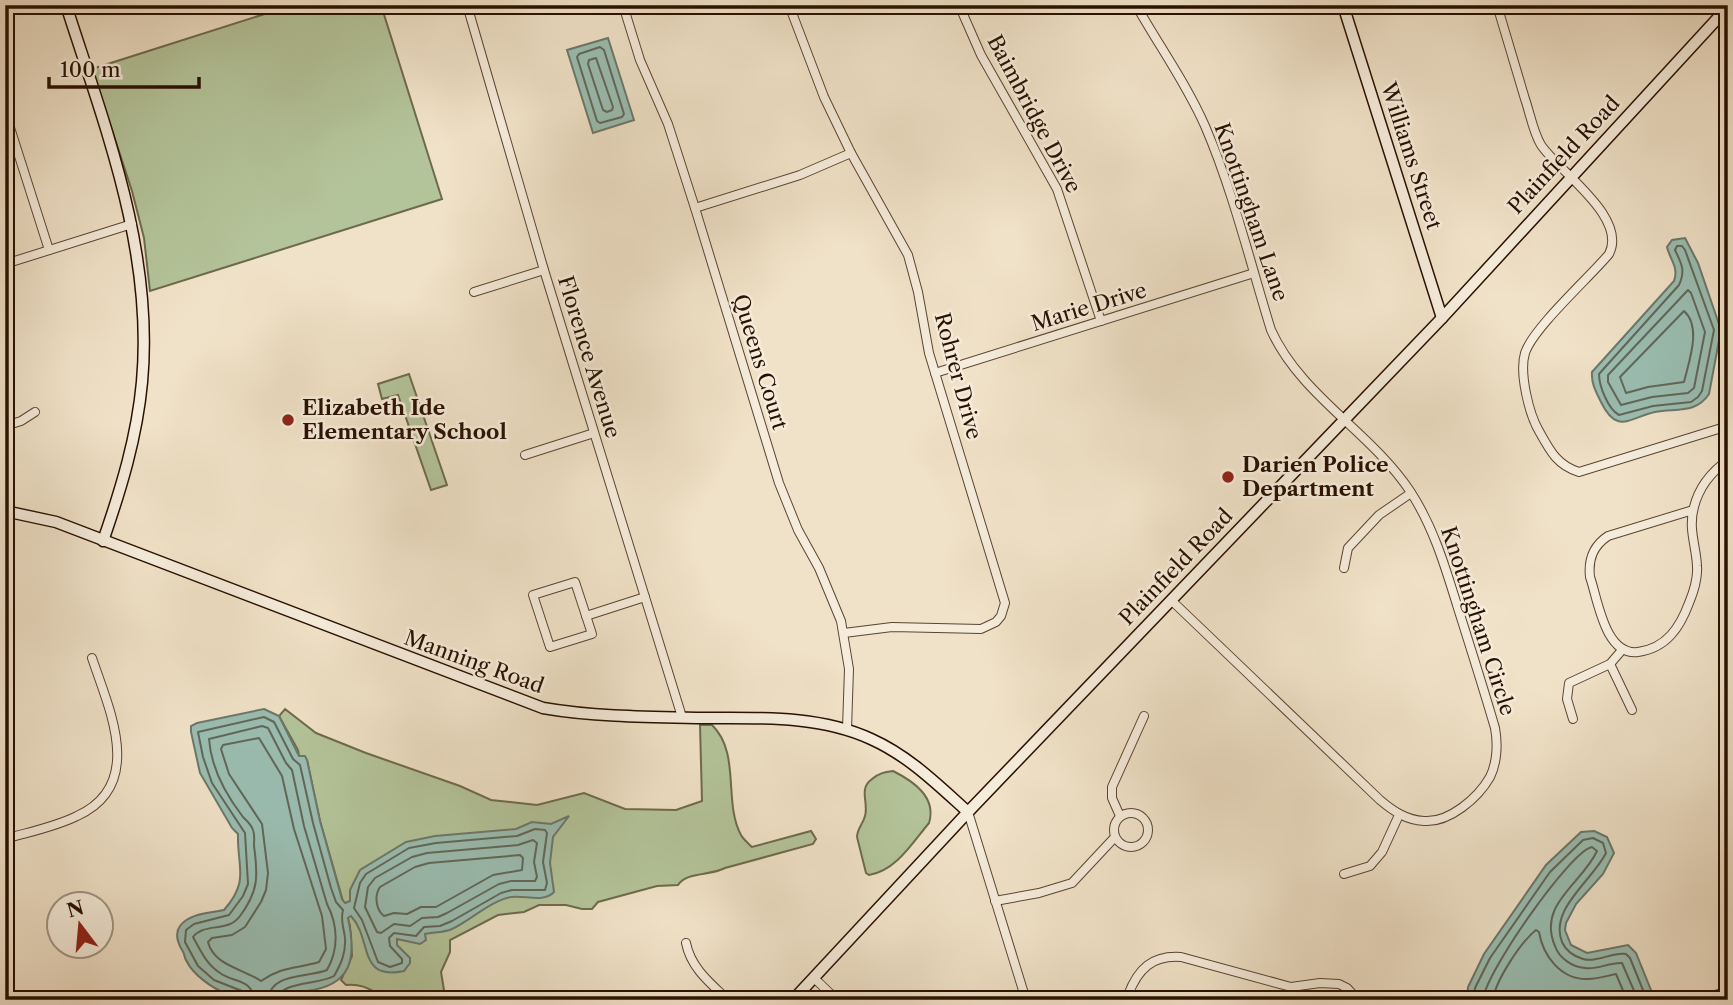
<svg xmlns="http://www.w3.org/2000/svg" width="1733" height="1005" viewBox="0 0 1733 1005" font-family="'Libre Caslon Text',serif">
	<rect width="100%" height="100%" fill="#f0e2c8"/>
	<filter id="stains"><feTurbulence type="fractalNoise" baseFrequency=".00286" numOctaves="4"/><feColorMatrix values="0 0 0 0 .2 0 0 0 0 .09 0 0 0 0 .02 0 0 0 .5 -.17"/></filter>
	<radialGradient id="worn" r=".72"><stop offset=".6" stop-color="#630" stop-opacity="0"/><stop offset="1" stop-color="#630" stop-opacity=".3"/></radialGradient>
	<g fill="#b4c49a" stroke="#6e6a4d" stroke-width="2">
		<path d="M293 5H381L442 199 150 291 144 238 132 191 92 69Z"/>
		<path d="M409 374 447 485 431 490 398 395 382 399 378 384Z"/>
		<path d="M285 709 316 733 366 753 460 786 491 800 537 805 584 793 625 809 676 810 702 801 700 725H712C741 753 723 802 741 835 743 839 749 844 752 847L811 831 816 839 813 844 725 868C710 876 686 872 678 885L657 886 598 902 592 909H582L566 905H539L524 912 498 915 450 940V952L441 972 444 990 437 1000C424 1000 406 1003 393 1000 375 995 368 983 346 985L341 980 352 956 350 926 320 821 307 760 299 756 298 750 279 716Z"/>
		<path d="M893 771C913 781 937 797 929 823 913 842 896 871 869 875L866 873 857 837C857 829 863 824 865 816 869 802 858 789 872 779 879 773 885 772 893 771Z"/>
	</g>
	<g fill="#9abeb2" stroke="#6c786b" stroke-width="2">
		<path d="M608 38 634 120 593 133 567 50Z"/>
		<path d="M1685 238 1698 263 1721 330 1709 394C1696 414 1676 408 1655 412 1629 418 1617 435 1601 402 1596 392 1591 383 1592 372L1674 281C1679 267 1670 260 1667 247L1672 240Z"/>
		<path d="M264 709 279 716 299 756H305L307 760 320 821 342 899 345 903 350 901V890L360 870 406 842 435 836 516 829 532 822 551 824 569 816 553 837 550 863 554 892C544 903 525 895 511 897 490 901 471 920 452 929 443 933 434 932 425 934L426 940 420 944 397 939V945L410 958V963L404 971C357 981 373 940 351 916L348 918C357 958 352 986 306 991 295 992 285 998 275 1000 261 1002 240 999 227 994 212 988 193 975 186 960 184 957 185 954 182 950 178 943 174 934 180 926 189 913 211 913 224 910 250 880 237 868 238 834L232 828 200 773 191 732V726L197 723Z"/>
		<path d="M1594 831 1607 837 1614 853 1603 874 1576 904 1566 923 1565 930 1571 945 1587 953 1628 945 1636 953 1655 1000H1467L1468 987 1484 954 1546 865 1581 832Z"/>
	</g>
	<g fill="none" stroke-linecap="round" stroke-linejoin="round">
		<g stroke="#616759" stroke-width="2">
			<path d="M600 47 604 50 624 114 622 117 600 123 597 121 577 57 579 54Z"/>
			<path d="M596 58 613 107 612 110 607 112 603 110 588 64 589 60Z"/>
			<path d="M1677 246H1682L1685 250 1714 330 1702 391 1698 397 1691 402 1653 406 1619 415C1608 409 1599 386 1599 374L1679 285C1686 270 1681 263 1675 250Z"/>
			<path d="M1688 290 1691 293 1705 332 1694 388 1688 393 1652 397 1621 405 1608 382V375Z"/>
			<path d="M1684 311C1702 327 1689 361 1684 382L1648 387 1626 393 1620 377Z"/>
			<path d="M259 738 282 776 294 829 322 916 326 949 319 962C296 969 282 966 261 981 244 969 214 966 208 942L212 938 232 935 245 927 261 902 266 890 268 873 262 824 229 774 221 749 223 745Z"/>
			<path d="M535 829 545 830 547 833 543 862 547 883 545 890H512L501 893 452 921 440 926 424 927 416 936 394 933 389 938 390 946 402 959V963L390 967 378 962 362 920 354 908 360 883 366 874 409 848 436 843 517 836Z"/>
			<path d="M533 840 537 843 534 862 537 877 535 881H511L499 884 447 913 438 917 422 918 410 926 394 924 381 933 377 932 365 907 368 887 375 878 412 857 427 853 518 845Z"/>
			<path d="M520 855 523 858 522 870 493 875 436 907H421L407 914 394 913 384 916C376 910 374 896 380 887L415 867 429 863Z"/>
			<path d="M245 1000 242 991 214 980 198 966 185 942 186 930 194 924 229 915 243 896 248 884 245 833 212 783 203 757 198 732 264 717 274 722 293 759 300 765 313 823 331 888 336 902 343 910C340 921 344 928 345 938 346 953 341 964 334 976 319 985 279 981 277 1000"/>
			<path d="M254 1000C253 979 234 983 220 973 206 964 201 951 193 937 205 922 228 933 240 916 259 891 258 875 254 846 254 840 255 835 253 830 251 824 247 821 243 817 226 795 211 767 209 739L262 726 268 728 286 763 292 770 304 826 327 904C338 925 339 949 327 970 308 978 270 972 268 1000"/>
			<path d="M1474 1000 1475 988 1490 958 1550 872 1583 840 1593 838 1603 843 1606 853C1592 881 1549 909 1562 942 1566 951 1573 956 1583 959 1596 963 1612 952 1626 954L1630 958 1647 1000"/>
			<path d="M1483 1000C1484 975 1570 851 1592 847L1597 851C1582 884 1537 904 1555 946 1559 958 1572 967 1585 968 1597 970 1610 962 1622 963L1638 1000"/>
			<path d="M1493 1000C1495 981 1521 942 1536 930L1539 932C1543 956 1561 980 1588 979 1597 979 1607 976 1616 974L1627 1000"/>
		</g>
		<g stroke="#5a4432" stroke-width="10">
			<g id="street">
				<path d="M467 5 544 270 682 717"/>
				<path d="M623 5 640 60 668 124 695 208 779 483 798 530 819 568 841 621 849 669 847 729"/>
				<path d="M789 5 824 97 851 153 908 255 918 292 929 353 1005 603 1001 616 996 622 981 629 892 627 844 633"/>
				<path d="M959 5 981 55 1057 189 1101 321"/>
				<path d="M1136 5C1159 46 1186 83 1205 126 1233 191 1250 262 1271 330 1301 396 1371 432 1410 491 1433 526 1445 566 1457 605 1470 646 1483 687 1495 728 1498 744 1497 763 1490 777 1478 798 1449 823 1424 821 1406 820 1393 811 1380 800L1171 600"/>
				<path d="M1497 5C1506 36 1516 68 1525 99 1530 113 1533 132 1541 145 1559 172 1628 217 1609 254 1590 277 1533 328 1525 353 1519 373 1529 414 1539 431 1550 451 1557 465 1579 472L1728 426"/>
				<path d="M5 112 49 250"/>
				<path d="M695 208 800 175 851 153"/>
				<path d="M5 264 132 224"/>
				<path d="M474 292 544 270"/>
				<path d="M935 373 1254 273"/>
				<path d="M5 426 21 421 35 412"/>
				<path d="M525 455 594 433"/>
				<path d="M1693 510 1608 536C1593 546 1588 559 1590 577 1598 600 1605 656 1638 652 1667 648 1680 627 1689 603 1694 591 1698 579 1697 566 1696 545 1688 529 1694 507 1699 487 1711 472 1728 460"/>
				<path d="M1344 568 1348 548 1379 515 1411 493"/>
				<path d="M575 582 592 634 550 647 533 595Z"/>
				<path d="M586 616 645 597"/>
				<path d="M1610 664 1632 710"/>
				<path d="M1573 719 1567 699 1569 683 1610 664 1622 650"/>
				<path d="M968 812 1026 1000"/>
				<circle cx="1131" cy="830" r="17"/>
				<path d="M1120 816 1112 798V787L1144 716"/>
				<path d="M5 839C29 832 55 827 77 816 146 785 109 709 92 658"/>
				<path d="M1344 874 1370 866 1382 852 1399 815"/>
				<path d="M995 901 1039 893 1072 883 1115 837"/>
				<path d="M686 943C691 968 710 983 728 1000"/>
				<path d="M814 978 837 1000"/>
				<path d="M1128 995C1138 969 1152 955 1181 957L1291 987 1320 983 1339 984 1347 988 1358 1000"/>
				<path d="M1694 995 1712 996 1728 991"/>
				<path d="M1099 1000 1128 995 1135 1000"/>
			</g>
		</g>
		<g stroke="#281000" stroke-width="13">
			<g id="secondary">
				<path d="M66 5C105 127 154 251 142 382 137 437 121 489 103 541"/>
				<path d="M1343 5 1442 318"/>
				<path d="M5 511 56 522 543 708C595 717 650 717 703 718 758 718 819 715 871 739 909 756 938 785 968 812"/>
				<path d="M793 1000 968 812 1442 318 1728 7"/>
			</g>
		</g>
		<use href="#street" stroke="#f5ecdb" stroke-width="8"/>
		<use href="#secondary" stroke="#f5ecdb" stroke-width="10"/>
	</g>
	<g fill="#8f2418" stroke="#f5ecdb" stroke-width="2.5">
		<circle cx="288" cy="420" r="7"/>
		<circle cx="1228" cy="477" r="7"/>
	</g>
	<g text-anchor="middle" stroke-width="5" stroke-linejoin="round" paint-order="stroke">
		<g font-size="21" fill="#281000" stroke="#f5ecdb">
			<text transform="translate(1034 114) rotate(62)" y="7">Baimbridge Drive</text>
			<text transform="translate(1564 155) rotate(-47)" y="7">Plainfield Road</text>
			<text transform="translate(1411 156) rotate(72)" y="7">Williams Street</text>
			<text transform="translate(1251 212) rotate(71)" y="7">Knottingham Lane</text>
			<text transform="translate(1089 307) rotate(-17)" y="7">Marie Drive</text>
			<text transform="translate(589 357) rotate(73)" y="7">Florence Avenue</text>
			<text transform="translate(760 362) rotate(73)" y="7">Queens Court</text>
			<text transform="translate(958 376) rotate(75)" y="7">Rohrer Drive</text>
			<text transform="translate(1176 567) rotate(-46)" y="7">Plainfield Road</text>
			<text transform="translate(1478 621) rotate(72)" y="7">Knottingham Circle</text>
			<text transform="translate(474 662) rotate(20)" y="7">Manning Road</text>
		</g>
		<g font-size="21" font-weight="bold" fill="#281000" stroke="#f5ecdb" text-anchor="start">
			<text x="302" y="415">Elizabeth Ide<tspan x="302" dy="24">Elementary School</tspan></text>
			<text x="1242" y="472">Darien Police<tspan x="1242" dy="24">Department</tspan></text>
		</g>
	</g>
	<rect width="1733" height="1005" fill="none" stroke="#f0e2c8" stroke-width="28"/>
	<rect x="7" y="7" width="1719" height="991" fill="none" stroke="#281000" stroke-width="3.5"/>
	<rect x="14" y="14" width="1705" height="977" fill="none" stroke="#281000" stroke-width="2"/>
	<g transform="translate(80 925) rotate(344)"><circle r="33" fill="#f5ecdb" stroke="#a39483" stroke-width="2"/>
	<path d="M0-5L12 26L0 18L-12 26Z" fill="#8f2418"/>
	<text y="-10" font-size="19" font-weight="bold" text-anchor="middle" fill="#281000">N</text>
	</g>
	<path d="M49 77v10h150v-10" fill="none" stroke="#281000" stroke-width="3.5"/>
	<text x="60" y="77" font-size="21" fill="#281000" stroke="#f5ecdb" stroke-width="5" paint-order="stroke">100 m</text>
	<rect width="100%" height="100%" filter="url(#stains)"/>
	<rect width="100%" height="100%" fill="url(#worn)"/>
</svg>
